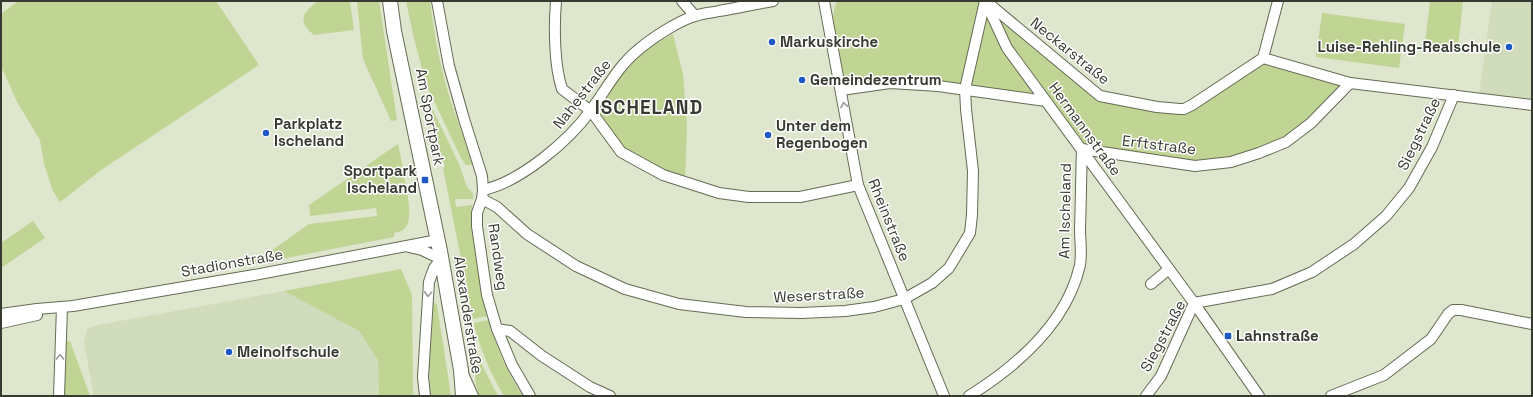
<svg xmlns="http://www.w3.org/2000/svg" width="1533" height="397" viewBox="0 0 1533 397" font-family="'Space Grotesk',sans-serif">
	<rect width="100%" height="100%" fill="#dee6cd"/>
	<g fill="#d1dcbc">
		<path d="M1492 1H1532V101L1479 94Z"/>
		<path d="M284 291 359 331 378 360 379 396H94L84 343 87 329 93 326Z"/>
	</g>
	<g fill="#c0d494">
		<path d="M18 1H216L259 65 101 170 60 202 52 189 44 163 40 140 17 102 1 66V14Z"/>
		<path d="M318 1H350L354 30 314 35C297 21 302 13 318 1Z"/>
		<path d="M357 1H379L397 120 391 121 363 59Z"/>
		<path d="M406 1H430C434 32 439 62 448 92 455 117 466 140 472 165H466L461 158 426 84 413 34Z"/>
		<path d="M838 1H979L1096 94 1180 109 1263 58 1350 83 1311 123 1259 153 1195 166 1082 149 1046 101 938 86 841 90 831 37 835 5Z"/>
		<path d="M1430 1H1463L1458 48 1425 44Z"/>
		<path d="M1322 13 1405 24 1399 68 1316 57Z"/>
		<path d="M673 34 683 74 687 126 685 182 621 152 602 119 600 112V106L614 84 634 61 649 47Z"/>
		<path d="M431 108H432L459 164 467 187 473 193V199H455L456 207 472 205V220L487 316 473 319 443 168 445 167 444 162H442Z"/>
		<path d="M398 144 403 168H400L401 175H404C406 186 414 219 405 228 403 231 398 232 394 233V237L245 266 244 262 261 258 309 224 377 216 376 208 310 216 309 205Z"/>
		<path d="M33 221 45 238 1 268V243Z"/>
		<path d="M401 269 412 295 413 396H379L378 360 359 331 284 291Z"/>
		<path d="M434 302 437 305 451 396H430L429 367 432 303Z"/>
		<path d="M489 320C496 346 508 374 523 396H504C490 373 481 349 473 323Z"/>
		<path d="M70 341 90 396H64L63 342Z"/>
		<path d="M472 345 475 346 483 367 498 396H479L476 385Z"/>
	</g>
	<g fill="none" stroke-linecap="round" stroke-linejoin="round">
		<g stroke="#646b55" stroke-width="12">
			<g id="street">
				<path d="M437 1 449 66 464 119 482 176 483 190 482 199 477 213V226L487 295 497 329 512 365 530 396"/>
				<path d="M556 1C554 26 554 65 562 89L591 111 621 152 663 175 719 193 749 197H800L858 185"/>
				<path d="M682 1 695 16"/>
				<path d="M824 1 858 185 944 396"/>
				<path d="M985 1 1007 48 1194 303 1259 396"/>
				<path d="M988 3 1100 96 1157 107 1180 109H1184L1192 105 1263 58 1278 1"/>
				<path d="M1263 58 1350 83 1532 105"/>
				<path d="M841 90 890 83 938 86 1046 101"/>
				<path d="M483 190C520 182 569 141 591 110 606 90 618 66 638 50 652 38 678 21 695 16 702 13 711 13 719 11 737 8 755 4 773 1"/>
				<path d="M482 199 497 207 527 234 576 266 625 289 679 304 746 312 801 313 845 311 874 307 904 299 932 283 949 268 970 233 972 215 973 171 966 109 965 89 985 1"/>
				<path d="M409 247 422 250 441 259 434 268 429 282 423 377 425 396"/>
				<path d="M1151 284 1169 269"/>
				<path d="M1 314 37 309 73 306 254 275 438 240"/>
				<path d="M1 323 37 315"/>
				<path d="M497 329 510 331 542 356 590 387 610 396"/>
				<path d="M464 376 473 396"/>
				<path d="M59 396 62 307"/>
				<path d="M969 396C1017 366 1067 323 1080 265 1082 254 1080 240 1080 228 1081 202 1081 176 1082 149L1195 166 1231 162 1259 153 1286 142 1311 123 1350 83"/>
				<path d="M1146 396 1161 376 1194 303 1272 289 1312 272 1354 244 1386 216 1409 188 1432 147 1454 95"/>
				<path d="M1331 396 1384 375 1431 339 1448 314 1453 310H1461L1532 324"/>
			</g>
		</g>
		<g stroke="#646b55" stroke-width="16">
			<path id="secondary" d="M390 1 394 31 440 251 461 370 463 396"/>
		</g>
		<use href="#street" stroke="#fff" stroke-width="10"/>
		<use href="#secondary" stroke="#fff" stroke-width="14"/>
	</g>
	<defs><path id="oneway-chevron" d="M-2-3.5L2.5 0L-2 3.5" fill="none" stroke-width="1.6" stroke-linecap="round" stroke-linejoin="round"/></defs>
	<g stroke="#9b9c98">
		<use href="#oneway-chevron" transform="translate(844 105) rotate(-100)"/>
		<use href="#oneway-chevron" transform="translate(428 294) rotate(95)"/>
		<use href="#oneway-chevron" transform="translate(60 357) rotate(-89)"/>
	</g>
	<g fill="#1e58c5" stroke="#fff" stroke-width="1.5">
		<circle cx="772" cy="42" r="4"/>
		<circle cx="1509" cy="47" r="4"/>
		<circle cx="802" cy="80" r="4"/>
		<circle cx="266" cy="133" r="4"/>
		<circle cx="768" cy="135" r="4"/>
		<rect x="421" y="176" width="8" height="8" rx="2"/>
		<rect x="1224" y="332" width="8" height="8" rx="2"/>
		<circle cx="229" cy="352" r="4"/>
	</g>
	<g text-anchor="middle" stroke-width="3" stroke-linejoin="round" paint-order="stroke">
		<g font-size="15" font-weight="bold" fill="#373a30" stroke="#fff" text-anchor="start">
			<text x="780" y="47">Markuskirche</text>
			<text x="1501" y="52" text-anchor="end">Luise-Rehling-Realschule</text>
			<text x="810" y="85">Gemeindezentrum</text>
			<text x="274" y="129">Parkplatz<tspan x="274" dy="17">Ischeland</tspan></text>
			<text x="776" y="131">Unter dem<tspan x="776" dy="17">Regenbogen</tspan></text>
			<text x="417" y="176" text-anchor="end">Sportpark<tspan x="417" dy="17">Ischeland</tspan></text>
			<text x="1236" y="341">Lahnstraße</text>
			<text x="237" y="357">Meinolfschule</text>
		</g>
		<g font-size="15" fill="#373a30" stroke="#fff">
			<text transform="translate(1070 51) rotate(39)" y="5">Neckarstraße</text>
			<text transform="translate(582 94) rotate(-52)" y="5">Nahestraße</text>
			<text transform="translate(430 117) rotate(79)" y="5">Am Sportpark</text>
			<text transform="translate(1085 129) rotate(54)" y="5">Hermannstraße</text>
			<text transform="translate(1419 134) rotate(-64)" y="5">Siegstraße</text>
			<text transform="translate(1159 145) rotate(7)" y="5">Erftstraße</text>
			<text transform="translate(1065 211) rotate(-89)" y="5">Am Ischeland</text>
			<text transform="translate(889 220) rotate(68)" y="5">Rheinstraße</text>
			<text transform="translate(498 257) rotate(82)" y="5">Randweg</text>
			<text transform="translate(232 263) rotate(-10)" y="5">Stadionstraße</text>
			<text transform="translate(819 295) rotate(-3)" y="5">Weserstraße</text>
			<text transform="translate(468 315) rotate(81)" y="5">Alexanderstraße</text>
			<text transform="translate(1163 336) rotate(-62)" y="5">Siegstraße</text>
		</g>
		<g font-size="19" font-weight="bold" letter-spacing="1" fill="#373a30" stroke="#fff">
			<text x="649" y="114">ISCHELAND</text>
		</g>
	</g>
	<rect width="1533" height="397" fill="none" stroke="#373a30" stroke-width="4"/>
</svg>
